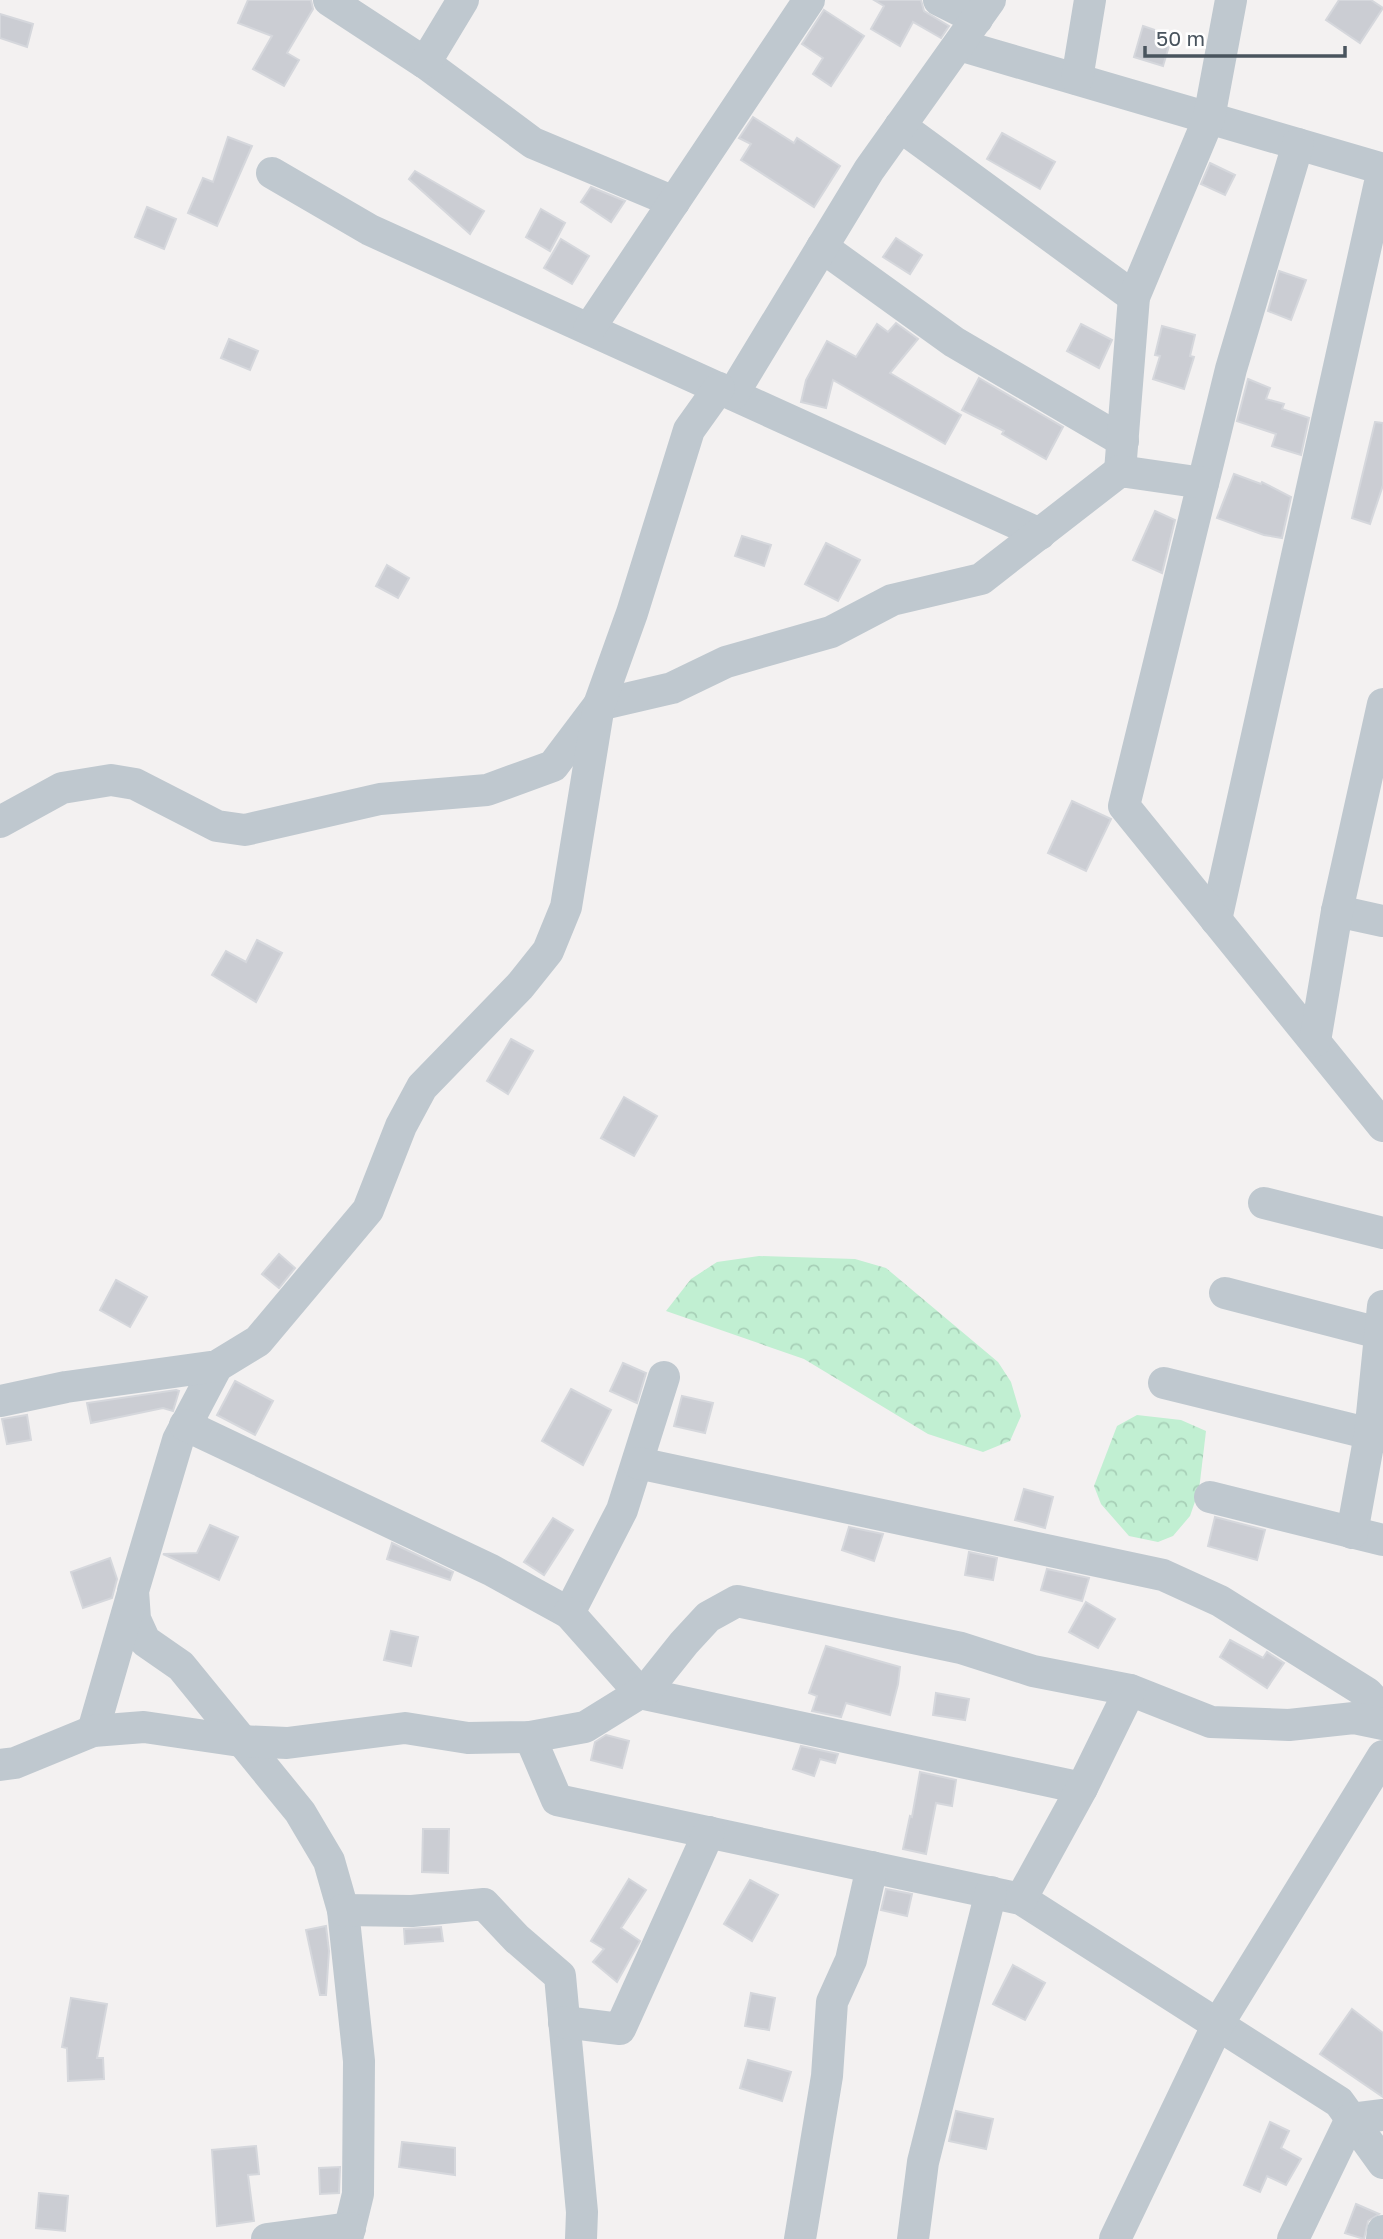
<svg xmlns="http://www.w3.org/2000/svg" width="1383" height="2239" viewBox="0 0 1383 2239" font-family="'Golos Text',sans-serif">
	<defs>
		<pattern id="forest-crowns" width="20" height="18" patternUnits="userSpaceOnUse" patternTransform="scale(1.75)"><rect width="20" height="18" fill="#c1efd2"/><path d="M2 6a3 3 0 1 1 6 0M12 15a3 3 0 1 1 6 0" fill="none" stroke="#a7cfb7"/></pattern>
	</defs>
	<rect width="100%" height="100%" fill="#f3f1f1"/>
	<g fill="url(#forest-crowns)">
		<path d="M759 1256 855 1259 886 1268 998 1362 1011 1382 1021 1416 1010 1441 983 1452 928 1434 804 1359 666 1311 691 1279 717 1262Z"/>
		<path d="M1137 1415 1181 1420 1206 1431 1199 1490 1190 1516 1173 1536 1158 1542 1129 1536 1101 1504 1094 1486 1117 1426Z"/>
	</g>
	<g fill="#cbcdd3" stroke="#d5d7dc" stroke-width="2">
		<path d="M248 0H311L313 9 287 53 299 60 284 86 253 69 272 36 238 23Z"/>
		<path d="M874 0H921L924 11 949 26 941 38 913 22 900 46 871 29 884 6Z"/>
		<path d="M1339 0H1371L1383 8 1360 43 1326 20Z"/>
		<path d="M824 10 864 36 831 86 813 74 823 58 802 44Z"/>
		<path d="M0 14 33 24 27 47 0 38Z"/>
		<path d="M1143 26 1172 36 1163 66 1134 57Z"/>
		<path d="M753 117 794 143 797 138 840 166 814 207 741 160 751 144 739 138Z"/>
		<path d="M1002 133 1055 162 1040 189 987 159Z"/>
		<path d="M228 137 252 146 217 226 188 213 203 178 213 182Z"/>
		<path d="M1210 163 1235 175 1225 195 1201 184Z"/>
		<path d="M415 171 484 211 470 234 409 179Z"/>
		<path d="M591 187 625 201 611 222 581 202Z"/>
		<path d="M147 207 176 219 164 249 135 237Z"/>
		<path d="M541 209 565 223 550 251 526 237Z"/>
		<path d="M896 238 922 255 910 274 883 257Z"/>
		<path d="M561 239 589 256 572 284 544 268Z"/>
		<path d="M1279 271 1306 280 1291 320 1268 311Z"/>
		<path d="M896 323 918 339 890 373 961 415 945 444 833 380 826 408 801 402 806 380 827 341 856 357 877 324 888 332Z"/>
		<path d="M1081 324 1112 340 1099 368 1067 351Z"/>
		<path d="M1162 326 1195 335 1190 356 1194 357 1184 389 1153 379 1160 356 1155 355Z"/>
		<path d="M229 339 258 351 250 370 221 358Z"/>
		<path d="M979 378 1063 427 1046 459 1002 434 1004 431 962 410Z"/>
		<path d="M1248 379 1270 388 1266 399 1284 404 1282 409 1309 418 1301 455 1272 446 1276 434 1237 421Z"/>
		<path d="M1375 422 1383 423V485L1370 524 1352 518Z"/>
		<path d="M1234 474 1261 484 1262 482 1291 497 1282 538 1264 535 1217 518Z"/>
		<path d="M1155 511 1175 520 1162 573 1133 560Z"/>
		<path d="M742 536 771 545 764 566 735 556Z"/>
		<path d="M826 543 860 560 838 601 805 584Z"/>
		<path d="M387 565 409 578 398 598 376 586Z"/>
		<path d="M1072 801 1111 819 1086 871 1048 853Z"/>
		<path d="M257 940 282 953 256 1002 212 975 226 951 246 962Z"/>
		<path d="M511 1039 533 1051 508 1094 487 1081Z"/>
		<path d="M624 1097 657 1116 634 1156 601 1138Z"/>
		<path d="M279 1254 295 1268 279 1288 262 1274Z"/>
		<path d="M116 1280 147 1297 130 1327 100 1310Z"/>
		<path d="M623 1363 646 1373 637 1403 610 1391Z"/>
		<path d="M235 1381 273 1401 255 1435 217 1415Z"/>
		<path d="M571 1389 611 1410 583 1465 542 1441Z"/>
		<path d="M176 1390 179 1391 173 1411 163 1408 91 1423 87 1403Z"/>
		<path d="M682 1396 713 1403 705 1433 674 1426Z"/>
		<path d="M27 1415 31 1440 7 1444 2 1419Z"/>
		<path d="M1024 1489 1053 1497 1045 1528 1015 1520Z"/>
		<path d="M1215 1517 1265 1530 1257 1560 1208 1546Z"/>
		<path d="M553 1518 573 1530 544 1575 524 1562Z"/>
		<path d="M210 1525 238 1537 219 1580 163 1554 197 1553Z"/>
		<path d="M849 1527 883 1534 874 1561 842 1550Z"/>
		<path d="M392 1543 453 1572 450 1580 387 1559Z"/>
		<path d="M969 1552 997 1558 993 1580 965 1575Z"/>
		<path d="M110 1558 117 1579 112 1598 83 1608 71 1572Z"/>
		<path d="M1047 1569 1089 1578 1082 1601 1041 1590Z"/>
		<path d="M1086 1602 1115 1619 1098 1648 1069 1632Z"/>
		<path d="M391 1631 418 1637 411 1666 384 1660Z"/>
		<path d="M1230 1640 1263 1658 1267 1652 1284 1663 1267 1688 1220 1657Z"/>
		<path d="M826 1646 900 1667 898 1684 890 1715 846 1703 841 1717 812 1711 817 1696 809 1693Z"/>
		<path d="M936 1693 969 1699 965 1720 933 1715Z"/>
		<path d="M606 1735 629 1741 622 1768 591 1760 595 1742Z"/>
		<path d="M801 1746 838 1754 835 1763 820 1759 814 1776 793 1769Z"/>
		<path d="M920 1772 956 1780 952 1806 936 1803 926 1854 903 1849 910 1816 912 1817Z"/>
		<path d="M423 1829H449L448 1873 422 1872Z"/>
		<path d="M629 1879 646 1890 621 1928 640 1941 617 1982 593 1962 604 1949 591 1941Z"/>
		<path d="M750 1880 778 1895 752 1941 724 1924Z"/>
		<path d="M886 1889 912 1894 907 1916 881 1910Z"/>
		<path d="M326 1926 329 1951 326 1995H320L306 1930Z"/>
		<path d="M441 1927 443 1941 405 1944 404 1929Z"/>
		<path d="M1013 1965 1045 1983 1025 2020 993 2004Z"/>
		<path d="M751 1993 775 1998 769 2030 745 2026Z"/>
		<path d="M71 1998 107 2004 97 2058H103L104 2079 68 2081 67 2048 62 2047Z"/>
		<path d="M1352 2009 1383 2033V2097L1320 2054Z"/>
		<path d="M748 2060 791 2072 782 2101 740 2088Z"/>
		<path d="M956 2111 993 2119 986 2149 949 2141Z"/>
		<path d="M1270 2122 1289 2131 1281 2148 1301 2159 1286 2185 1267 2176 1260 2192 1244 2185Z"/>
		<path d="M402 2142 455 2148V2175L399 2167Z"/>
		<path d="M256 2146 259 2174 248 2175 254 2221 217 2226 212 2150Z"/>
		<path d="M340 2167 339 2193 320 2194 319 2168Z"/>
		<path d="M39 2193 68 2196 65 2231 36 2228Z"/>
		<path d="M1356 2204 1379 2214 1368 2221 1364 2239 1345 2233Z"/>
	</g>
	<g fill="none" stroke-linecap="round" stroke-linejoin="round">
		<g stroke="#bfc8cf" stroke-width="32">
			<path d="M329 0 425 63 533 143 674 202"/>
			<path d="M939 0 977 19"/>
			<path d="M959 45 1383 169 1216 920"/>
			<path d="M425 63 463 0"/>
			<path d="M1077 79 1090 0"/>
			<path d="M900 126 1134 297"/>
			<path d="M1298 144 1231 369 1124 806 1383 1126"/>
			<path d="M272 173 370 230 1040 534"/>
			<path d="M822 247 954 342 1123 441"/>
			<path d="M589 329 809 0"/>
			<path d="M733 394 869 170 990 0"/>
			<path d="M1120 471 1134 297 1209 118 1231 0"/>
			<path d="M0 822 62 788 111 780 135 784 217 826 245 830 380 799 487 790 553 766 599 705 672 688 726 662 831 632 892 600 981 579 1120 471 1203 483"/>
			<path d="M1337 911 1383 921"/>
			<path d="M1315 1041 1337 911 1383 704"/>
			<path d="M1264 1203 1383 1233"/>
			<path d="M1225 1293 1383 1334"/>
			<path d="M217 1366 178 1440 133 1591 135 1619 145 1641 181 1666 300 1812 329 1861 343 1910 359 2061 358 2194 347 2239"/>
			<path d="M1164 1383 1383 1437"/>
			<path d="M0 1401 66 1387 217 1366 258 1341 368 1210 401 1126 422 1087 520 986 548 951 566 907 599 705 632 613 689 430 719 388"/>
			<path d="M185 1425 491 1570 569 1613 622 1510 664 1377"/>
			<path d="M638 1463 1163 1575 1220 1601 1367 1693 1383 1710"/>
			<path d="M1210 1497 1383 1540"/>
			<path d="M1352 1533 1370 1434 1383 1306"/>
			<path d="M569 1613 640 1693 1082 1788"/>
			<path d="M93 1731 132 1596"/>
			<path d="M530 1737 557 1800 1021 1899 1339 2102 1383 2163"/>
			<path d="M0 1765 15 1763 93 1731 144 1727 240 1741 287 1743 405 1728 468 1738 530 1737 585 1727 648 1688 684 1643 708 1617 737 1601 961 1648 1033 1671 1130 1690 1211 1722 1289 1725 1354 1718 1383 1724"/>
			<path d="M1021 1899 1082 1788 1130 1690"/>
			<path d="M343 1910 412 1911 484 1904 517 1939 560 1976 582 2212 581 2239"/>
			<path d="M564 2022 620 2029 709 1832"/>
			<path d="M267 2239 350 2228"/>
			<path d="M800 2239 827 2076 832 2002 851 1960 872 1867"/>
			<path d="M913 2239 923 2162 991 1892"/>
			<path d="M1115 2239 1218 2024 1383 1756"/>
			<path d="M1293 2239 1351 2119 1383 2115"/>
			<path d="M1382 2239 1383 2231"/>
		</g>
	</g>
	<path d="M1145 46v10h200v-10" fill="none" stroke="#49545e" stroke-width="3.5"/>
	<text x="1156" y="46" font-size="21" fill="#49545e" stroke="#ffffff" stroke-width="5" paint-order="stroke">50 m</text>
</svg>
